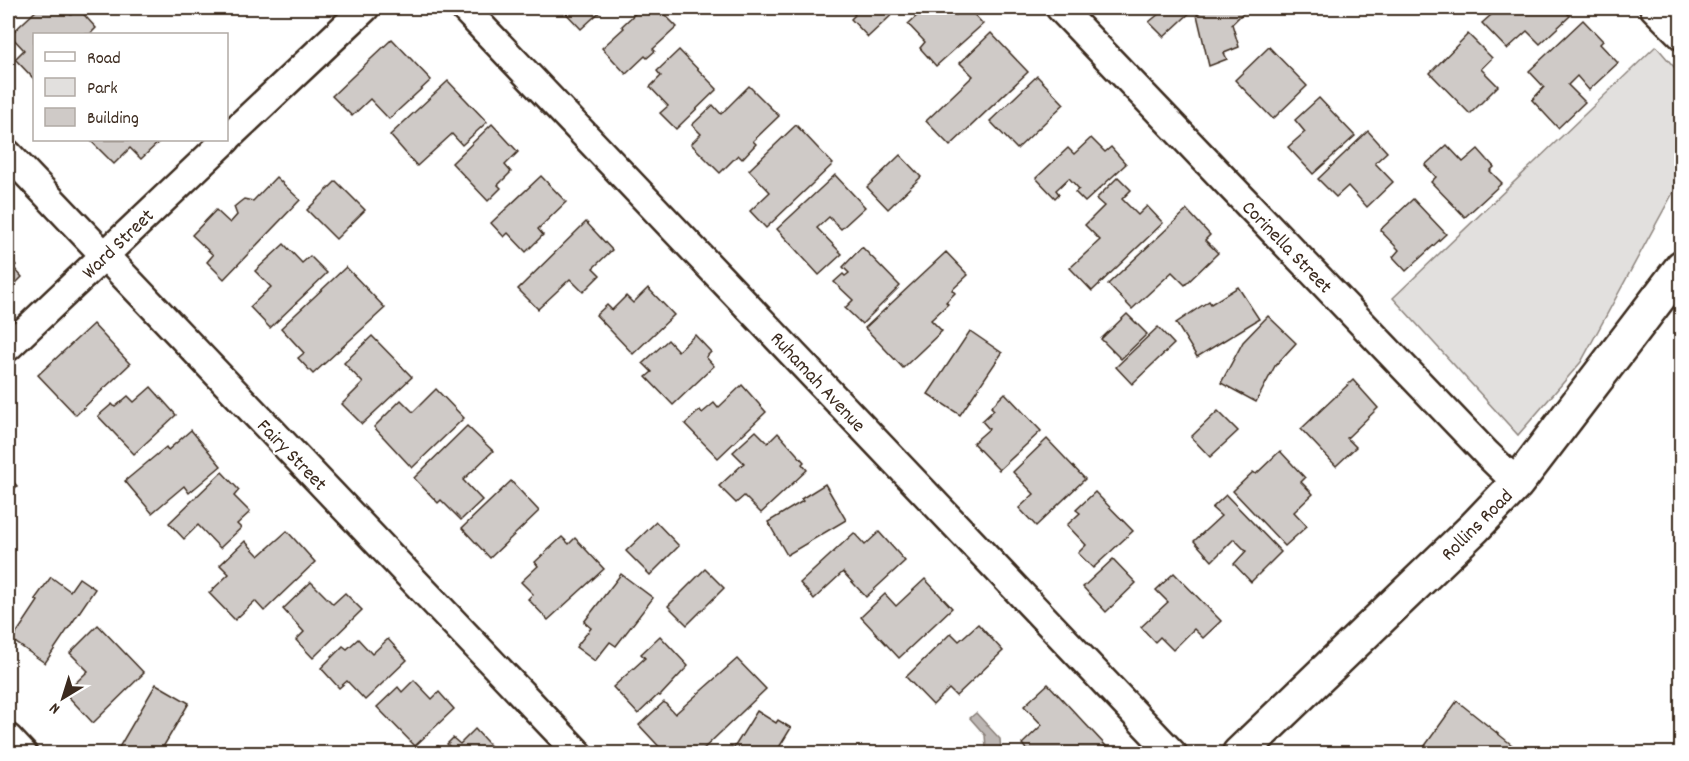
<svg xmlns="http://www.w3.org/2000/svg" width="1689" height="761" viewBox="0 0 1689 761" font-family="Dekko,sans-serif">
	<rect width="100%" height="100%" fill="#fff"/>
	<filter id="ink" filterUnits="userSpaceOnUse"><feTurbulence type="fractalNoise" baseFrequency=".0167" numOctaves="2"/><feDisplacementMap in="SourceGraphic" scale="12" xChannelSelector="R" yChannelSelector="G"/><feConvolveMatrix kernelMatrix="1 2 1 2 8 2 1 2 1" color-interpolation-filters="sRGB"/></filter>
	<g filter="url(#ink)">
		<path fill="#e2e0de" stroke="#8e857e" stroke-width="1.5" d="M1656 46 1681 75V178L1581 362 1518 435 1393 298Z"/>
		<path fill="#bcb6b3" stroke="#887e77" stroke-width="1.5" d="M976 713 1000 739 1001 753H980L986 748 985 735 970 718Z"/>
		<g fill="#cfcac7" stroke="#3b2a1e" stroke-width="1.5">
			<path d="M8 8H20L8 20Z"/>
			<path d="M39 8H65L71 15 78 8 96 28 90 34H34V79L15 59 24 50 10 35Z"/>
			<path d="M561 8H604L581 29Z"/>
			<path d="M641 8H658L677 27 653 49 655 51 647 58 645 56 626 74 602 48 624 28 622 26Z"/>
			<path d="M848 8H899L868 37 851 19 855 15Z"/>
			<path d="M933 8H949L956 15 964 8H968L983 24 936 66 920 48 925 42 908 24 921 12 924 16Z"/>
			<path d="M1155 8H1195L1164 37 1149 22 1160 13Z"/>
			<path d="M1205 8H1248L1232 24 1239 47 1224 53 1227 59 1209 66 1197 15Z"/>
			<path d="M1499 8H1562L1570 16 1540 44 1527 31 1507 49 1482 23Z"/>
			<path d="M1583 20 1603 41 1600 44 1618 63 1589 90 1577 76 1568 85 1585 102 1558 128 1532 100 1544 87 1529 71Z"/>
			<path d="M991 33 1028 72 950 146 926 121 973 76 960 63Z"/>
			<path d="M1468 34 1492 58 1481 69 1498 86 1470 114 1430 73Z"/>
			<path d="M392 39 431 80 389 119 370 99 352 116 332 96Z"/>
			<path d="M1269 47 1307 86 1273 119 1235 80Z"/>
			<path d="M679 50 717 89 676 129 660 113 668 106 650 87 661 76 657 71Z"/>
			<path d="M1037 76 1064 104 1017 149 990 121Z"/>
			<path d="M448 81 487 122 462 145 452 134 417 166 390 135Z"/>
			<path d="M749 86 779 116 753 141 756 144 742 159 738 155 720 173 691 144 701 134 692 125 713 105 721 114Z"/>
			<path d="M1319 98 1355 136 1313 174 1288 147 1305 132 1295 120Z"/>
			<path d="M492 124 518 152 505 165 511 172 498 185 501 188 488 201 452 163Z"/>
			<path d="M796 125 833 164 766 228 750 211 770 192 749 170Z"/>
			<path d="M1368 131 1387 152 1375 163 1393 182 1367 207 1348 186 1336 197 1318 179Z"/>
			<path d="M1091 138 1105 152 1111 147 1126 164 1085 202 1075 192 1079 189 1069 178 1056 190 1059 194 1055 198 1036 178 1068 148 1074 154Z"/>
			<path d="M90 140H161L141 159 130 148 114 164Z"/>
			<path d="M1447 145 1463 162 1478 149 1494 167 1490 171 1502 183 1465 217 1431 182 1436 177 1425 165Z"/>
			<path d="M900 155 921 177 888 209 867 187Z"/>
			<path d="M835 175 865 207 841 229 829 217 817 228 842 254 819 275 777 229Z"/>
			<path d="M541 176 566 202 538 229 543 235 526 252 508 233 504 237 491 223Z"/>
			<path d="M276 177 300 200 224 279 207 262 213 255 192 235 216 210 230 223 237 215 234 207 240 202 244 199 253 201Z"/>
			<path d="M1118 177 1131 190 1122 199 1138 215 1147 206 1163 223 1092 291 1070 268 1100 240 1085 225 1104 206 1096 199Z"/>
			<path d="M336 181 365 210 336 239 307 210Z"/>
			<path d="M1413 199 1446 234 1406 271 1393 257 1399 250 1380 230Z"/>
			<path d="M1187 210 1210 235 1205 240 1218 253 1185 285 1172 272 1132 309 1108 284Z"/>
			<path d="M586 222 612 250 593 268 600 275 583 292 570 279 538 309 518 289Z"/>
			<path d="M284 244 302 263 310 256 327 273 270 328 250 307 271 287 255 271Z"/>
			<path d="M862 247 900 286 862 324 845 308 853 300 834 282 843 274 845 276 849 273 843 267Z"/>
			<path d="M946 252 968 275 952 290 955 293 946 302 948 304 931 320 942 331 903 368 865 328Z"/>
			<path d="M8 256 16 265 13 267 22 277 8 291Z"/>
			<path d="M346 267 385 308 313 374 298 358 304 353 281 328Z"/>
			<path d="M1238 287 1259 319 1197 357 1176 323 1209 301 1211 304Z"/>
			<path d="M648 288 674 315 633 354 596 315 607 305 612 310 626 296 633 303Z"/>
			<path d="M1127 314 1147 334 1121 359 1101 339Z"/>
			<path d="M1268 316 1296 343 1275 366 1256 402 1221 383 1243 342Z"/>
			<path d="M93 324 130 364 76 415 38 375Z"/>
			<path d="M1158 327 1174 344 1132 384 1116 367Z"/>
			<path d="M970 331 1002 353 960 415 928 394Z"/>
			<path d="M695 335 711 352 706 357 714 366 673 405 646 377 652 372 643 363 668 340 678 351Z"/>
			<path d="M372 336 412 377 362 424 342 404 363 383 344 363Z"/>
			<path d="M1353 380 1378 408 1347 438 1356 447 1336 466 1301 429Z"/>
			<path d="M742 385 766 412 718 458 685 424 700 410 702 413 714 403 718 408Z"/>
			<path d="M151 387 176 415 134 454 98 416 112 404 115 407 128 396 134 402Z"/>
			<path d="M436 389 464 418 412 468 374 427 401 400 413 412Z"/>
			<path d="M1005 393 1041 431 999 470 973 443 989 429 982 421 994 410 991 407Z"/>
			<path d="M1218 411 1238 431 1210 457 1191 437Z"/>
			<path d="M467 426 493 451 463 480 482 500 461 520 441 500 438 503 414 478Z"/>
			<path d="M191 430 221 466 189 493 184 486 152 513 125 481 166 447 168 450Z"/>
			<path d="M756 431 768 443 778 433 804 462 802 464 807 470 761 513 744 496 736 503 719 486 744 463 733 452Z"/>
			<path d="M1047 439 1085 479 1036 526 1019 508 1034 494 1013 472Z"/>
			<path d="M1280 451 1305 478 1301 482 1313 494 1294 512 1307 526 1285 546 1233 491 1253 472 1256 474Z"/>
			<path d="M222 472 239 490 234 496 250 512 237 524 241 528 220 548 198 525 184 539 169 523Z"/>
			<path d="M8 476 17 486 8 495Z"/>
			<path d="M511 481 539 511 490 558 462 528Z"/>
			<path d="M825 484 846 520 787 555 768 522 803 501 801 499Z"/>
			<path d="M1095 492 1133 531 1093 568 1078 553 1086 545 1067 525 1080 513 1076 510Z"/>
			<path d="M1226 495 1281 552 1251 582 1234 564 1246 551 1234 539 1212 561 1194 541 1221 516 1212 508Z"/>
			<path d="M656 522 679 546 650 575 626 551Z"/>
			<path d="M287 531 315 562 264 611 255 601 235 620 209 593 229 574 220 565 245 541 259 556Z"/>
			<path d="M879 532 905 561 866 597 843 572 814 599 800 583 854 533 865 545Z"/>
			<path d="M562 537 569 544 575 538 604 569 548 620 528 599 533 594 521 582 538 566 535 562Z"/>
			<path d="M1113 559 1136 583 1106 612 1083 587Z"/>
			<path d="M705 569 724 588 687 625 668 606Z"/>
			<path d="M1174 573 1221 621 1203 638 1194 629 1173 650 1160 637 1155 642 1141 627 1168 602 1156 590Z"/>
			<path d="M621 574 653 598 616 646 610 642 595 661 576 647 591 628 584 622Z"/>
			<path d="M51 577 70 591 79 578 95 589 45 663 12 640 38 601 35 599Z"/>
			<path d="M925 579 952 608 899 658 861 617 885 594 896 606Z"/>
			<path d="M311 582 333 604 345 593 362 610 313 658 296 640 304 632 283 609Z"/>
			<path d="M978 624 1003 651 956 696 949 689 933 705 906 677 951 633 959 641Z"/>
			<path d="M98 625 144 673 93 723 65 693 88 671 70 653Z"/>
			<path d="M660 636 688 666 660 696 658 695 638 714 613 687 645 658 641 654Z"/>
			<path d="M358 639 372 654 388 639 407 660 365 700 347 681 339 688 321 668 343 646 347 649Z"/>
			<path d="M737 659 766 689 698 754H666L639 725 664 702 675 714Z"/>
			<path d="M414 680 432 699 439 692 454 709 415 746 377 707 398 687 402 692Z"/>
			<path d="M156 684 189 703 159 754H125L118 749Z"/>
			<path d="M1048 684 1106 746 1102 749 1106 754H1030L1022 744 1042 725 1024 706Z"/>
			<path d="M1457 701 1522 753V754H1419Z"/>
			<path d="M757 711 776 723 778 720 791 728 775 754H730Z"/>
			<path d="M475 729 498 754H430L438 746 442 750 445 748 448 751 451 748 447 744 453 738 460 744Z"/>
		</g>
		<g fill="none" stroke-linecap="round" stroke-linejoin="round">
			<g stroke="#3b2a1e" stroke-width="32">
				<g id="minor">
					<path d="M464 8 1173 754"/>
					<path d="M1060 8 1487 454 1517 483"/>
					<path d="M1654 8 1682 36"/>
					<path d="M226 139 365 8"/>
					<path d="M8 154 579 754"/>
					<path d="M8 347 226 140"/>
					<path d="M8 738 23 754"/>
				</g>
			</g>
			<g stroke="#3b2a1e" stroke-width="38">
				<path id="tertiary" d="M1239 754 1474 528 1517 483 1682 267"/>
			</g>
			<use href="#minor" stroke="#fff" stroke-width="27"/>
			<use href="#tertiary" stroke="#fff" stroke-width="33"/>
		</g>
	</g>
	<g text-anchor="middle" stroke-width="4.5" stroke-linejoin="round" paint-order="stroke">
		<g font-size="20" fill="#3b2a1e" stroke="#fff">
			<text transform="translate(117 243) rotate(-44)" y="7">Ward Street</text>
			<text transform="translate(1288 246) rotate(46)" y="7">Corinella Street</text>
			<text transform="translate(819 381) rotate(47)" y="7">Ruhamah Avenue</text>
			<text transform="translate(293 454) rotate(46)" y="7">Fairy Street</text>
			<text transform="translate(1476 524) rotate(-45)" y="7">Rollins Road</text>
		</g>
	</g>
	<rect width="1689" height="761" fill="none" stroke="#fff" stroke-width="30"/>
	<rect x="15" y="15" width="1659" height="731" fill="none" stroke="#3b2a1e" stroke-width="2" filter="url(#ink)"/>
	<rect x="33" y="33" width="195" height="108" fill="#ffffff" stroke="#b1aaa5" stroke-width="1.5"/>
	<rect x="45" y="52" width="30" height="9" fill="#ffffff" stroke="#b1aaa5" stroke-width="1.5"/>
	<text x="87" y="63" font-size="18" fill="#3b2a1e">Road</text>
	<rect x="45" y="78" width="30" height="18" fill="#e2e0de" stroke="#b1aaa5" stroke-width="1.5"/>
	<text x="87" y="93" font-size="18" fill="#3b2a1e">Park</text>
	<rect x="45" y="108" width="30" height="18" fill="#cfcac7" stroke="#b1aaa5" stroke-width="1.5"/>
	<text x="87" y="123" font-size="18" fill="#3b2a1e">Building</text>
	<g transform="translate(63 698) rotate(218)" stroke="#ffffff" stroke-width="4.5" paint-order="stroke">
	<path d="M0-4.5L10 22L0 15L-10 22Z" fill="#3b2a1e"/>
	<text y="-9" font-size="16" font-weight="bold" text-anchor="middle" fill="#3b2a1e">N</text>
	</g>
</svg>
